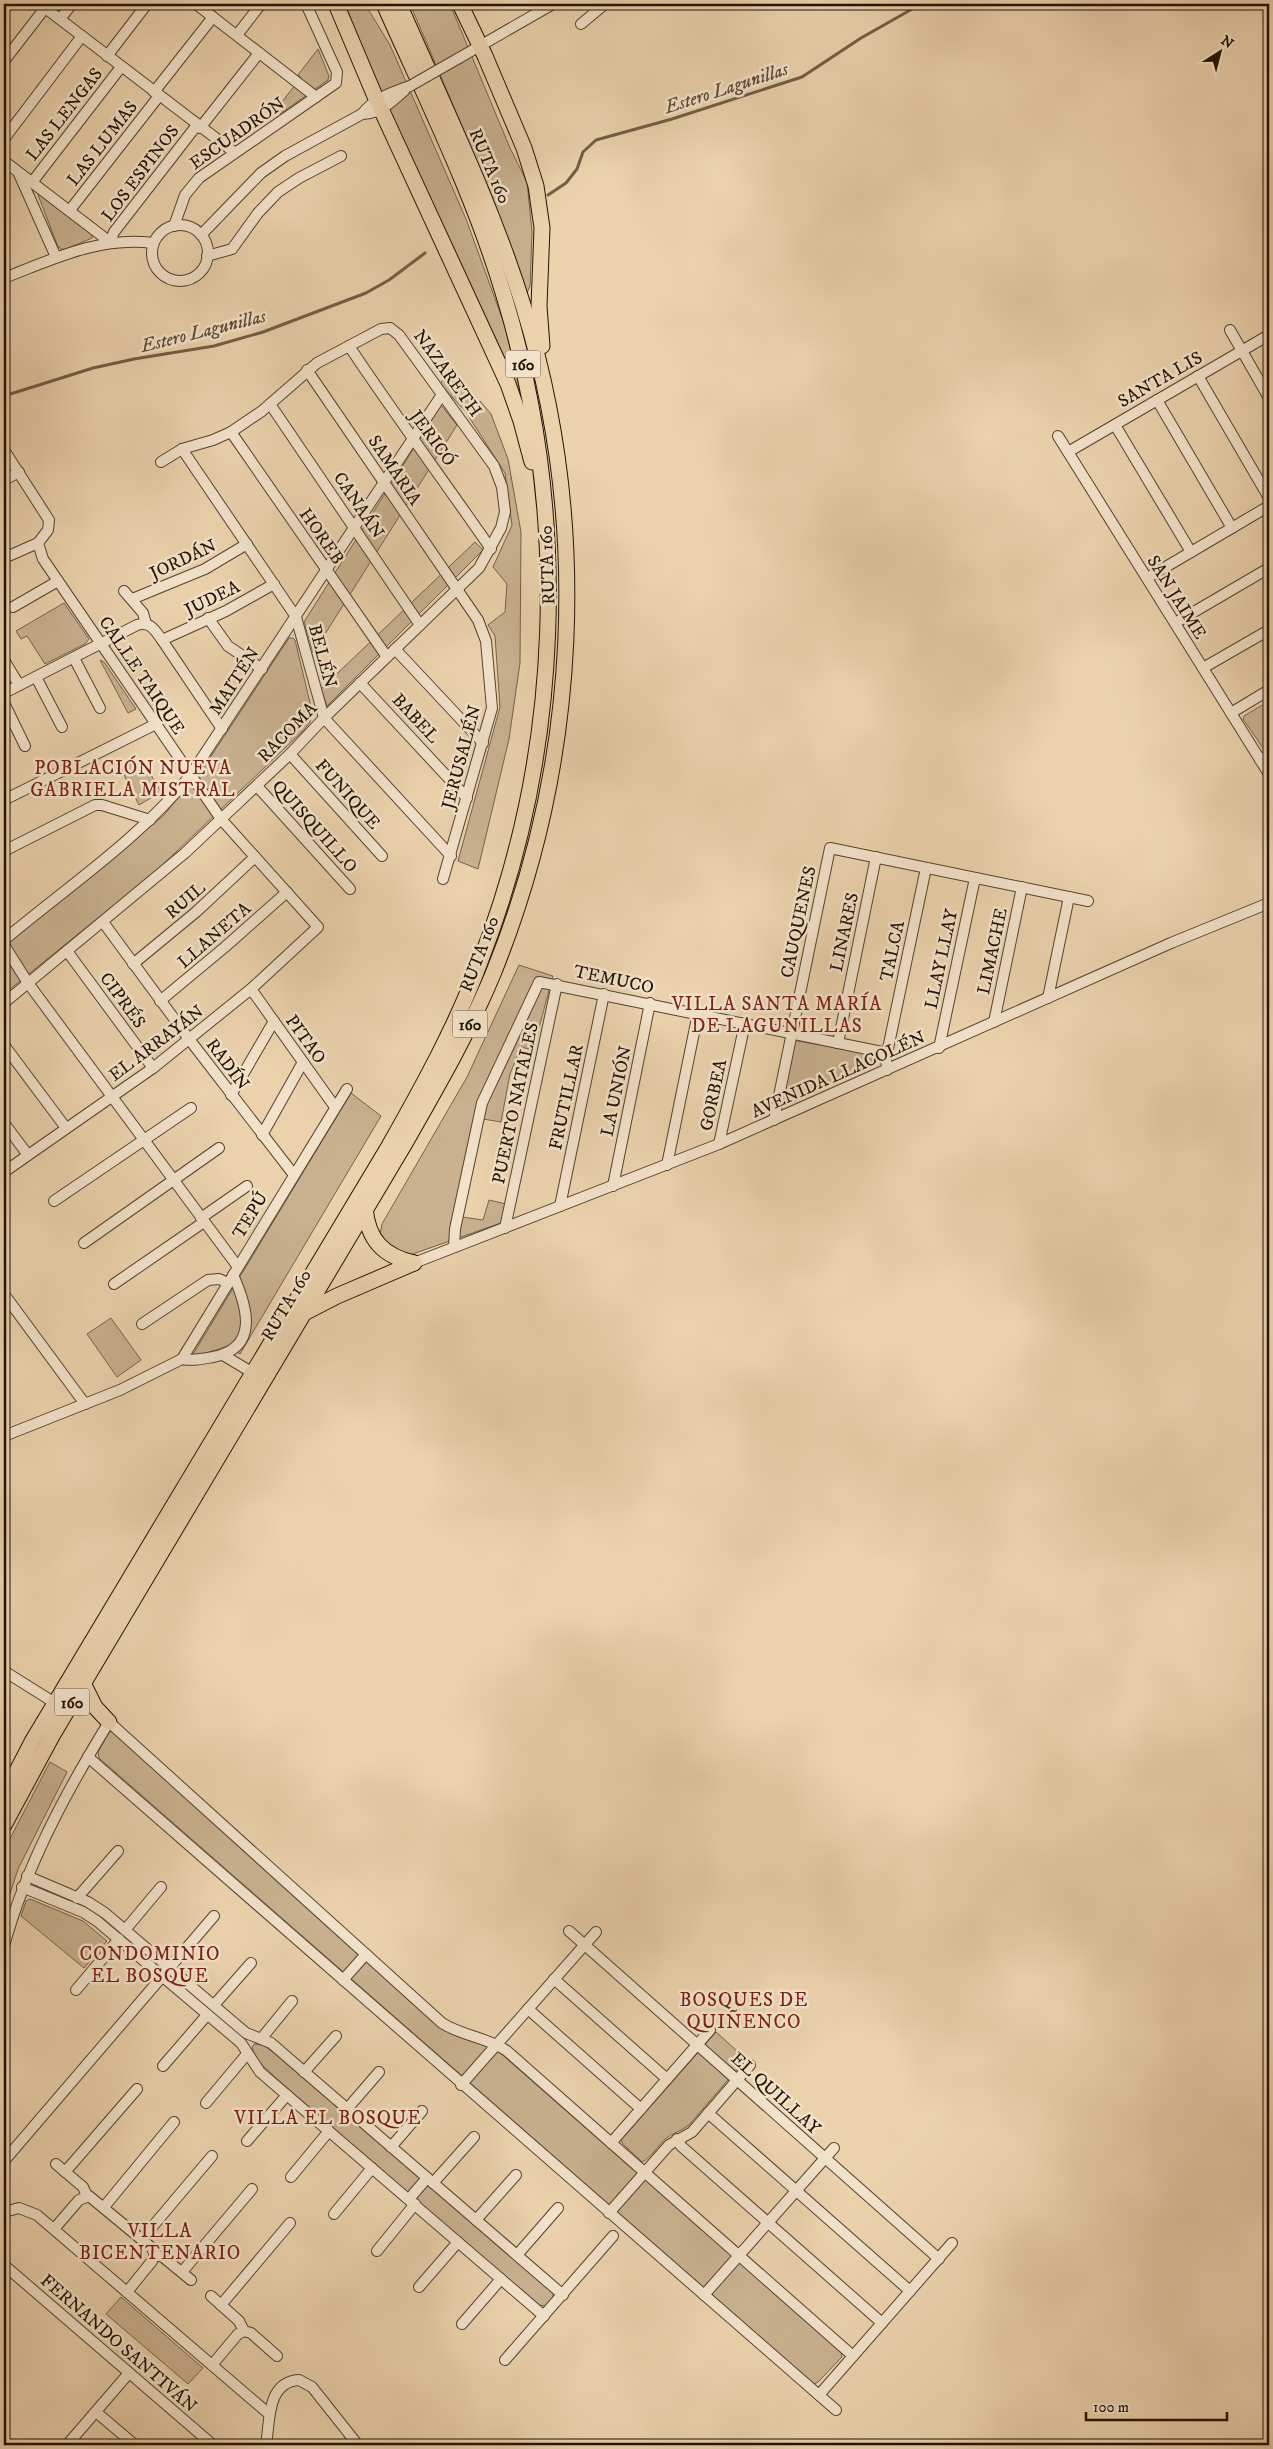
<svg xmlns="http://www.w3.org/2000/svg" width="1273" height="2449" viewBox="0 0 1273 2449" font-family="'IM FELL DW Pica',serif">
	<rect width="100%" height="100%" fill="#ebd2ad"/>
	<filter id="stains"><feTurbulence type="fractalNoise" baseFrequency=".004" numOctaves="4"/><feColorMatrix values="0 0 0 0 .2 0 0 0 0 .09 0 0 0 0 .02 0 0 0 .5 -.17"/></filter>
	<radialGradient id="worn" r=".72"><stop offset=".6" stop-color="#630" stop-opacity="0"/><stop offset="1" stop-color="#630" stop-opacity=".3"/></radialGradient>
	<g fill="#c9b190" stroke="#75624a">
		<path d="M345 4H365L390 45 466 219 505 326 524 408 397 136Z"/>
		<path d="M410 4H450L510 148 527 182 532 232 530 286 527 293 523 289 494 201Z"/>
		<path d="M318 49 329 76 328 80 280 114 276 110 301 77 298 75Z"/>
		<path d="M37 192 92 234V238L64 250 58 247Z"/>
		<path d="M451 367 477 400 467 413 440 384Z"/>
		<path d="M480 401 491 414 508 459 521 532 520 663 509 739 478 869 458 861 500 707 495 636 488 625 505 612 507 584 493 567 512 525 505 473 469 417Z"/>
		<path d="M441 405 457 425 313 653 304 622Z"/>
		<path d="M475 542 483 550 327 706 321 689Z"/>
		<path d="M64 603 89 639 85 644 45 664 27 636 21 639 16 631Z"/>
		<path d="M289 638H293L295 640 312 711 310 722 304 730 156 871 4 994V945L163 816 202 770Z"/>
		<path d="M100 660 104 662 136 709 128 713Z"/>
		<path d="M1269 701V746L1263 748 1243 719 1244 716Z"/>
		<path d="M141 758 161 792 139 805 121 769Z"/>
		<path d="M519 965 553 976 533 1050 521 1047 510 1074 501 1122 483 1119 462 1217 483 1220 489 1200 506 1204 501 1223 407 1256 389 1247 380 1234 382 1224 467 1077Z"/>
		<path d="M792 1040 871 1054 872 1066 779 1107Z"/>
		<path d="M351 1093 381 1116 240 1354 228 1346 194 1357 192 1356Z"/>
		<path d="M111 1318 141 1360 117 1377 87 1334Z"/>
		<path d="M114 1731 434 2023C453 2036 477 2040 498 2051L841 2352 842 2357 818 2382 814 2384 99 1758 98 1752 109 1732Z"/>
		<path d="M50 1762 67 1772 18 1869 4 1912V1850Z"/>
		<path d="M30 1899 83 1921 107 1941 84 1968 21 1916 26 1901Z"/>
		<path d="M716 2032 746 2059 689 2125C682 2131 672 2133 665 2139 657 2147 652 2157 642 2162L623 2144 621 2140Z"/>
		<path d="M254 2044 263 2045 274 2053 553 2293V2297L545 2306 538 2305 277 2079 258 2061 252 2048Z"/>
		<path d="M121 2297 203 2368 188 2384 106 2314Z"/>
	</g>
	<g fill="none" stroke-linecap="round" stroke-linejoin="round">
		<g stroke="#715e46" stroke-width="3">
			<path d="M548 195 566 183 577 169 583 152 596 140 672 119 802 77 861 38 921 4"/>
			<path d="M4 396 93 368 134 359 214 346 263 332 366 293 389 280 425 253"/>
		</g>
		<g stroke="#54422e" stroke-width="12">
			<g id="minor">
				<path d="M40 4 234 152"/>
				<path d="M196 4 316 97"/>
				<path d="M60 19 72 4"/>
				<path d="M581 24 605 4"/>
				<path d="M237 35 261 4"/>
				<path d="M107 56 147 4"/>
				<path d="M459 58 553 4"/>
				<path d="M4 61 45 8"/>
				<path d="M154 92 213 17"/>
				<path d="M362 114C379 114 392 102 404 91"/>
				<path d="M200 128 259 53"/>
				<path d="M4 139 82 36"/>
				<path d="M4 161 110 242 114 232 197 125"/>
				<path d="M19 174 56 257"/>
				<path d="M33 181 121 67"/>
				<path d="M70 210 159 96"/>
				<circle cx="180" cy="253" r="28"/>
				<path d="M174 226 185 195 199 178 336 83 337 72 306 4"/>
				<path d="M201 235 261 173 285 156 362 114C374 98 393 92 410 86"/>
				<path d="M207 256 232 249 258 213 278 192 299 178 341 156"/>
				<path d="M4 278C53 259 100 236 153 243"/>
				<path d="M1230 330 1269 398"/>
				<path d="M349 346C395 415 444 481 491 549"/>
				<path d="M307 370 478 620 486 641 492 708 443 879"/>
				<path d="M1198 376 1269 498"/>
				<path d="M1157 400 1232 528"/>
				<path d="M270 404 420 625"/>
				<path d="M1115 425 1191 552"/>
				<path d="M231 432 387 657"/>
				<path d="M1058 436 1269 774"/>
				<path d="M182 449 296 617 324 718 451 856"/>
				<path d="M4 450 49 520 48 530 38 543 43 559 221 819 318 927 251 989 153 1068 4 1172"/>
				<path d="M1068 452 1269 335"/>
				<path d="M4 480 19 472"/>
				<path d="M4 558 38 543"/>
				<path d="M1147 578 1269 506"/>
				<path d="M124 591 143 613 146 624"/>
				<path d="M132 599 205 569 247 544"/>
				<path d="M13 607 58 581"/>
				<path d="M208 618 228 646 262 669"/>
				<path d="M1175 623 1269 568"/>
				<path d="M162 640 226 611 274 584"/>
				<path d="M395 649 483 743"/>
				<path d="M74 658 100 708"/>
				<path d="M4 660 19 685"/>
				<path d="M1203 668 1269 630"/>
				<path d="M36 677 62 727"/>
				<path d="M360 683 467 798"/>
				<path d="M4 693 137 625C150 621 155 630 162 640L222 729"/>
				<path d="M4 703 25 746"/>
				<path d="M1231 713 1269 690"/>
				<path d="M290 754 382 856"/>
				<path d="M1260 760 1269 755"/>
				<path d="M257 786 350 889"/>
				<path d="M4 800 156 724"/>
				<path d="M4 851 95 805H102L150 820"/>
				<path d="M103 922 189 1039 294 1175"/>
				<path d="M4 940C67 887 138 840 190 776L441 396"/>
				<path d="M4 945 28 983 238 1267"/>
				<path d="M67 951 153 1068"/>
				<path d="M133 964 196 912 255 857"/>
				<path d="M251 989 335 1107"/>
				<path d="M1048 998 1069 897"/>
				<path d="M160 1001 225 947 287 892"/>
				<path d="M4 1003 185 853 290 754 324 718 479 568 501 528 505 512 502 487 494 466 399 335 390 328 381 329 317 363 262 411 231 432 213 440 182 449 161 462"/>
				<path d="M994 1022 1022 887"/>
				<path d="M838 1043 876 857"/>
				<path d="M4 1045 66 1128"/>
				<path d="M939 1048 975 878"/>
				<path d="M887 1070 886 1058 926 868"/>
				<path d="M231 1095 274 1021"/>
				<path d="M774 1120 830 848 1088 901"/>
				<path d="M4 1123 28 1155"/>
				<path d="M262 1135 303 1062"/>
				<path d="M719 1144 745 1023"/>
				<path d="M667 1165 698 1013"/>
				<path d="M613 1186 650 1003"/>
				<path d="M54 1201 191 1108"/>
				<path d="M560 1206 604 994"/>
				<path d="M201 1218 247 1186"/>
				<path d="M505 1228 557 984"/>
				<path d="M84 1243 219 1148"/>
				<path d="M454 1247 455 1229 482 1103 539 982 887 1053"/>
				<path d="M414 1263 719 1144 1171 943 1269 903"/>
				<path d="M114 1284 204 1222"/>
				<path d="M4 1294 85 1404"/>
				<path d="M142 1324 208 1280 219 1279 228 1283"/>
				<path d="M223 1355 253 1373"/>
				<path d="M182 1359 347 1089"/>
				<path d="M4 1436 120 1390 182 1359C193 1361 202 1359 213 1357 260 1348 247 1306 233 1275"/>
				<path d="M4 1671 55 1703"/>
				<path d="M88 1757 836 2410"/>
				<path d="M27 1876 88 1902 105 1913 246 2033 271 2043 563 2295"/>
				<path d="M22 1887 83 1912 97 1921 241 2043 260 2072 544 2316"/>
				<path d="M77 1898 118 1851"/>
				<path d="M125 1930 161 1887"/>
				<path d="M569 1931 939 2259"/>
				<path d="M4 1946C26 1866 66 1792 109 1722L442 2023C462 2036 487 2037 507 2051L853 2356"/>
				<path d="M554 1979 667 2079"/>
				<path d="M343 1980 366 1954"/>
				<path d="M76 1990 119 1939"/>
				<path d="M214 2005 251 1963"/>
				<path d="M528 2009 641 2109"/>
				<path d="M261 2039 292 2001"/>
				<path d="M163 2066 207 2015"/>
				<path d="M304 2072 336 2036"/>
				<path d="M461 2085 596 1932"/>
				<path d="M206 2103 247 2054"/>
				<path d="M347 2109 379 2072"/>
				<path d="M708 2113 910 2291"/>
				<path d="M677 2139 681 2146 882 2323"/>
				<path d="M247 2141 287 2095"/>
				<path d="M611 2143 710 2030"/>
				<path d="M391 2147 422 2111"/>
				<path d="M4 2161 214 1916"/>
				<path d="M56 2164 83 2187 87 2196"/>
				<path d="M65 2172 137 2089"/>
				<path d="M291 2177 329 2131"/>
				<path d="M433 2183 474 2137"/>
				<path d="M409 2199 427 2178"/>
				<path d="M104 2207 174 2122"/>
				<path d="M4 2212 19 2208 37 2215 269 2414"/>
				<path d="M609 2213 669 2145 692 2132 750 2065"/>
				<path d="M334 2214 372 2168"/>
				<path d="M476 2220 516 2175"/>
				<path d="M54 2229 79 2200 89 2196 152 2248 155 2255"/>
				<path d="M142 2239 212 2156"/>
				<path d="M377 2251 415 2204"/>
				<path d="M155 2255 163 2257 191 2280"/>
				<path d="M517 2255 558 2208"/>
				<path d="M4 2265 213 2445"/>
				<path d="M182 2272 252 2189"/>
				<path d="M419 2287 458 2242"/>
				<path d="M127 2292 152 2261 155 2255"/>
				<path d="M704 2295 834 2148"/>
				<path d="M211 2296 239 2321 244 2331"/>
				<path d="M221 2305 290 2223"/>
				<path d="M462 2324 501 2279"/>
				<path d="M244 2331 251 2333 277 2356"/>
				<path d="M505 2360 613 2236"/>
				<path d="M212 2365 238 2334 244 2331"/>
				<path d="M819 2395 952 2243"/>
				<path d="M96 2412 135 2445"/>
				<path d="M67 2445 129 2373"/>
				<path d="M266 2445C270 2423 266 2382 299 2380L312 2387 358 2445"/>
			</g>
		</g>
		<g stroke="#211203" stroke-width="17">
			<g id="highway">
				<path d="M336 4 377 101"/>
				<path d="M460 4 485 56 524 148 536 186 542 228 539 306 542 346"/>
				<path d="M381 109 508 384 521 421 532 462"/>
				<path d="M365 1208C368 1240 383 1256 414 1263"/>
				<path d="M304 1313 337 1296 414 1263"/>
				<path d="M83 1683 95 1707 109 1722"/>
				<path d="M4 1796 33 1740 389 1146C423 1086 456 1026 480 962 562 752 570 515 505 299 475 197 427 101 384 4"/>
				<path d="M4 1825 52 1736 404 1145C436 1089 468 1034 493 974 579 762 591 524 523 305 491 202 442 103 399 4"/>
			</g>
		</g>
		<use href="#minor" stroke="#f2e2ca" stroke-width="10"/>
		<use href="#highway" stroke="#ebd2ad" stroke-width="15"/>
		<g stroke="#54422e" stroke-width="12" stroke-linecap="butt">
			<path id="minor-bridge" d="M410 86 459 58"/>
		</g>
		<use href="#minor-bridge" stroke="#f2e2ca" stroke-width="10"/>
	</g>
	<g text-anchor="middle" stroke-width="5" stroke-linejoin="round" paint-order="stroke">
		<g fill="#f2e2ca" stroke="#60503f" stroke-width="1">
			<rect x="505.5" y="350.5" width="35" height="27" rx="4"/>
			<rect x="452.5" y="1010.5" width="35" height="27" rx="4"/>
			<rect x="54.5" y="1688.5" width="35" height="27" rx="4"/>
		</g>
		<g font-size="16" font-weight="bold" fill="#211203">
			<text x="523" y="370">160</text>
			<text x="470" y="1030">160</text>
			<text x="72" y="1708">160</text>
		</g>
		<g font-size="18" fill="#211203" stroke="#f2e2ca">
			<text transform="translate(64 114) rotate(-52)" y="6">LAS LENGAS</text>
			<text transform="translate(237 133) rotate(-35)" y="6">ESCUADRÓN</text>
			<text transform="translate(102 143) rotate(-52)" y="6">LAS LUMAS</text>
			<text transform="translate(490 166) rotate(67)" y="6">RUTA 160</text>
			<text transform="translate(140 173) rotate(-53)" y="6">LOS ESPINOS</text>
			<text transform="translate(448 373) rotate(54)" y="6">NAZARETH</text>
			<text transform="translate(1160 379) rotate(-30)" y="6">SANTA LIS</text>
			<text transform="translate(433 438) rotate(54)" y="6">JERICÓ</text>
			<text transform="translate(395 470) rotate(56)" y="6">SAMARIA</text>
			<text transform="translate(359 505) rotate(56)" y="6">CANAÁN</text>
			<text transform="translate(322 536) rotate(55)" y="6">HOREB</text>
			<text transform="translate(183 559) rotate(-25)" y="6">JORDÁN</text>
			<text transform="translate(547 565) rotate(-92)" y="6">RUTA 160</text>
			<text transform="translate(1177 597) rotate(58)" y="6">SAN JAIME</text>
			<text transform="translate(212 598) rotate(-26)" y="6">JUDEA</text>
			<text transform="translate(323 656) rotate(75)" y="6">BELÉN</text>
			<text transform="translate(142 675) rotate(56)" y="6">CALLE TAIQUE</text>
			<text transform="translate(234 681) rotate(-57)" y="6">MAITÉN</text>
			<text transform="translate(416 718) rotate(47)" y="6">BABEL</text>
			<text transform="translate(287 732) rotate(-46)" y="6">RACOMA</text>
			<text transform="translate(461 757) rotate(-75)" y="6">JERUSALÉN</text>
			<text transform="translate(348 794) rotate(48)" y="6">FUNIQUE</text>
			<text transform="translate(315 826) rotate(48)" y="6">QUISQUILLO</text>
			<text transform="translate(185 900) rotate(-41)" y="6">RUIL</text>
			<text transform="translate(798 922) rotate(-78)" y="6">CAUQUENES</text>
			<text transform="translate(844 932) rotate(-78)" y="6">LINARES</text>
			<text transform="translate(214 935) rotate(-41)" y="6">LLANETA</text>
			<text transform="translate(892 951) rotate(-78)" y="6">TALCA</text>
			<text transform="translate(992 951) rotate(-78)" y="6">LIMACHE</text>
			<text transform="translate(479 954) rotate(-69)" y="6">RUTA 160</text>
			<text transform="translate(941 959) rotate(-78)" y="6">LLAY LLAY</text>
			<text transform="translate(614 979) rotate(12)" y="6">TEMUCO</text>
			<text transform="translate(123 1000) rotate(54)" y="6">CIPRÉS</text>
			<text transform="translate(306 1039) rotate(54)" y="6">PITAO</text>
			<text transform="translate(156 1043) rotate(-37)" y="6">EL ARRAYÁN</text>
			<text transform="translate(228 1064) rotate(53)" y="6">RADÍN</text>
			<text transform="translate(838 1074) rotate(-24)" y="6">AVENIDA LLACOLÉN</text>
			<text transform="translate(616 1091) rotate(-78)" y="6">LA UNIÓN</text>
			<text transform="translate(713 1095) rotate(-78)" y="6">GORBEA</text>
			<text transform="translate(566 1097) rotate(-78)" y="6">FRUTILLAR</text>
			<text transform="translate(515 1103) rotate(-78)" y="6">PUERTO NATALES</text>
			<text transform="translate(250 1215) rotate(-59)" y="6">TEPÚ</text>
			<text transform="translate(286 1305) rotate(-59)" y="6">RUTA 160</text>
			<text transform="translate(776 2093) rotate(42)" y="6">EL QUILLAY</text>
			<text transform="translate(119 2343) rotate(41)" y="6">FERNANDO SANTIVÁN</text>
		</g>
		<g font-size="19" font-style="italic" fill="#5d4b35" stroke="#f2e2ca">
			<text transform="translate(726 87) rotate(-18)" y="7">Estero Lagunillas</text>
			<text transform="translate(203 330) rotate(-14)" y="7">Estero Lagunillas</text>
		</g>
		<g font-size="19" letter-spacing="1" fill="#7a1f14" stroke="#f2e2ca">
			<text x="133" y="774">POBLACIÓN NUEVA<tspan x="133" dy="22">GABRIELA MISTRAL</tspan></text>
			<text x="777" y="1010">VILLA SANTA MARÍA<tspan x="777" dy="22">DE LAGUNILLAS</tspan></text>
			<text x="150" y="1960">CONDOMINIO<tspan x="150" dy="22">EL BOSQUE</tspan></text>
			<text x="744" y="2006">BOSQUES DE<tspan x="744" dy="22">QUIÑENCO</tspan></text>
			<text x="328" y="2124">VILLA EL BOSQUE</text>
			<text x="160" y="2237">VILLA<tspan x="160" dy="22">BICENTENARIO</tspan></text>
		</g>
	</g>
	<rect width="1273" height="2449" fill="none" stroke="#ebd2ad" stroke-width="20"/>
	<rect x="5" y="5" width="1263" height="2439" fill="none" stroke="#211203" stroke-width="2.5"/>
	<rect x="10" y="10" width="1253" height="2429" fill="none" stroke="#211203"/>
	<g transform="translate(1220 52) rotate(36)" stroke="#f2e2ca" stroke-width="4" paint-order="stroke">
	<path d="M0-4L9 19L0 12L-9 19Z" fill="#211203"/>
	<text y="-8" font-size="14" font-weight="bold" text-anchor="middle" fill="#211203">N</text>
	</g>
	<path d="M1086 2412v8h141v-8" fill="none" stroke="#211203" stroke-width="2.5"/>
	<text x="1093" y="2412" font-size="15" fill="#211203" stroke="#f2e2ca" stroke-width="4" paint-order="stroke">100 m</text>
	<rect width="100%" height="100%" filter="url(#stains)"/>
	<rect width="100%" height="100%" fill="url(#worn)"/>
</svg>
